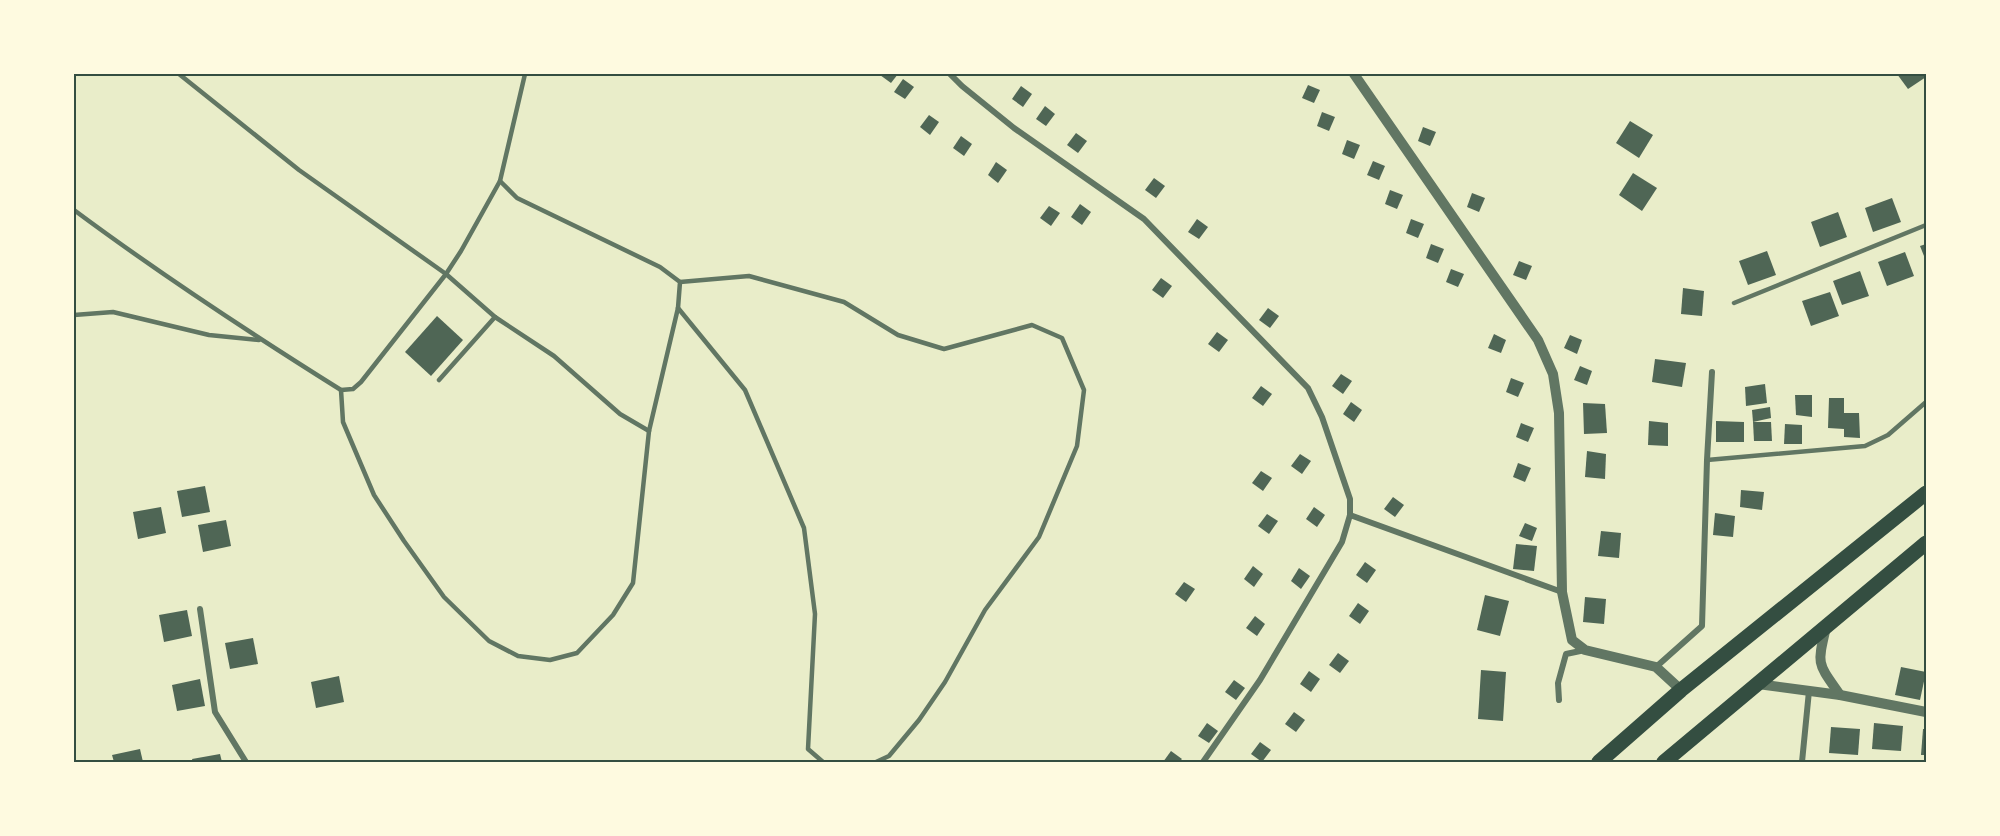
<svg xmlns="http://www.w3.org/2000/svg" width="2000" height="836" viewBox="0 0 2000 836" font-family="'Golos Text',sans-serif">
	<rect width="100%" height="100%" fill="#e9edc9"/>
	<g fill="#4f6655">
		<path d="M881 74H898L891 83 880 75Z"/>
		<path d="M1897 74H1926V77L1908 89Z"/>
		<path d="M903 79 914 87 905 99 894 92Z"/>
		<path d="M1308 85 1320 90 1314 103 1302 98Z"/>
		<path d="M1021 86 1032 94 1023 107 1012 99Z"/>
		<path d="M1045 106 1055 114 1046 126 1036 119Z"/>
		<path d="M1322 112 1335 117 1329 131 1317 126Z"/>
		<path d="M929 115 939 122 930 135 920 127Z"/>
		<path d="M1630 121 1653 135 1639 158 1616 143Z"/>
		<path d="M1423 127 1436 132 1430 146 1418 141Z"/>
		<path d="M1076 133 1087 141 1078 153 1067 145Z"/>
		<path d="M961 136 972 144 964 156 953 148Z"/>
		<path d="M1347 140 1360 145 1354 159 1342 154Z"/>
		<path d="M1373 161 1385 166 1379 180 1367 175Z"/>
		<path d="M996 162 1007 170 998 183 988 175Z"/>
		<path d="M1633 173 1657 188 1642 211 1619 195Z"/>
		<path d="M1154 178 1165 186 1156 198 1145 190Z"/>
		<path d="M1390 190 1403 195 1397 209 1385 204Z"/>
		<path d="M1472 193 1485 198 1479 212 1467 207Z"/>
		<path d="M1892 198 1901 222 1873 232 1865 208Z"/>
		<path d="M1080 204 1091 212 1082 225 1071 217Z"/>
		<path d="M1049 206 1060 213 1051 226 1040 218Z"/>
		<path d="M1838 212 1847 237 1820 247 1811 222Z"/>
		<path d="M1197 219 1208 227 1199 239 1188 232Z"/>
		<path d="M1411 219 1424 224 1418 238 1406 233Z"/>
		<path d="M1431 244 1444 249 1438 263 1426 258Z"/>
		<path d="M1926 244V261L1920 246Z"/>
		<path d="M1767 251 1776 275 1748 285 1739 261Z"/>
		<path d="M1905 252 1914 276 1887 286 1878 262Z"/>
		<path d="M1519 261 1532 266 1526 280 1513 275Z"/>
		<path d="M1451 269 1464 274 1458 287 1446 282Z"/>
		<path d="M1860 271 1869 296 1842 305 1833 281Z"/>
		<path d="M1161 278 1172 286 1163 298 1152 290Z"/>
		<path d="M1683 288 1704 291 1702 316 1681 314Z"/>
		<path d="M1830 292 1839 316 1811 326 1802 301Z"/>
		<path d="M1268 308 1279 316 1270 328 1259 320Z"/>
		<path d="M437 316 463 340 431 376 405 352Z"/>
		<path d="M1217 332 1228 340 1219 352 1208 344Z"/>
		<path d="M1494 334 1506 340 1501 353 1488 348Z"/>
		<path d="M1570 335 1582 340 1577 354 1564 348Z"/>
		<path d="M1655 359 1686 363 1682 387 1652 382Z"/>
		<path d="M1580 366 1592 371 1587 385 1574 380Z"/>
		<path d="M1341 374 1352 381 1343 394 1332 386Z"/>
		<path d="M1511 378 1524 383 1518 397 1506 392Z"/>
		<path d="M1765 384 1767 403 1746 406 1745 387Z"/>
		<path d="M1261 386 1272 394 1263 406 1252 398Z"/>
		<path d="M1795 395H1812V417L1796 415Z"/>
		<path d="M1829 398H1844V413H1859L1860 438 1844 437V429L1828 428Z"/>
		<path d="M1351 402 1362 410 1354 422 1343 414Z"/>
		<path d="M1583 403 1605 404 1607 433 1584 434Z"/>
		<path d="M1770 407 1771 418 1753 422 1752 410Z"/>
		<path d="M1649 421 1668 423V446L1648 445Z"/>
		<path d="M1716 421 1744 422V442H1716Z"/>
		<path d="M1753 422H1771L1772 441H1754Z"/>
		<path d="M1521 423 1534 428 1528 442 1516 437Z"/>
		<path d="M1785 424 1802 425V444H1784Z"/>
		<path d="M1587 451 1606 454 1605 479 1585 477Z"/>
		<path d="M1300 454 1311 461 1302 474 1291 466Z"/>
		<path d="M1518 463 1531 468 1525 482 1513 477Z"/>
		<path d="M1261 471 1272 478 1263 491 1252 483Z"/>
		<path d="M205 486 210 512 182 517 177 491Z"/>
		<path d="M1741 490 1764 492 1762 510 1740 507Z"/>
		<path d="M1393 497 1404 505 1395 517 1384 509Z"/>
		<path d="M161 507 166 533 138 539 133 512Z"/>
		<path d="M1314 507 1325 515 1317 527 1306 519Z"/>
		<path d="M1715 513 1735 516 1733 537 1713 535Z"/>
		<path d="M1267 514 1278 521 1269 534 1258 526Z"/>
		<path d="M226 520 231 546 203 552 198 525Z"/>
		<path d="M1525 523 1537 528 1532 541 1519 536Z"/>
		<path d="M1601 531 1621 533 1619 558 1598 556Z"/>
		<path d="M1516 544 1537 546 1534 571 1513 569Z"/>
		<path d="M1365 562 1376 570 1367 583 1356 575Z"/>
		<path d="M1253 566 1263 574 1254 587 1244 579Z"/>
		<path d="M1299 568 1310 576 1301 589 1291 581Z"/>
		<path d="M1184 582 1195 589 1186 602 1175 594Z"/>
		<path d="M1485 595 1509 601 1500 636 1477 630Z"/>
		<path d="M1585 597 1606 599 1604 624 1583 622Z"/>
		<path d="M1358 603 1369 611 1360 624 1349 616Z"/>
		<path d="M187 610 192 636 164 642 159 615Z"/>
		<path d="M1255 616 1265 624 1257 636 1246 628Z"/>
		<path d="M253 638 258 664 230 669 225 643Z"/>
		<path d="M1338 653 1349 661 1340 673 1329 665Z"/>
		<path d="M1901 667 1926 672 1920 700 1895 695Z"/>
		<path d="M1481 670 1506 672 1503 721 1478 719Z"/>
		<path d="M1309 671 1320 679 1311 692 1300 684Z"/>
		<path d="M339 676 344 702 316 708 311 682Z"/>
		<path d="M200 679 205 706 177 711 172 685Z"/>
		<path d="M1234 680 1245 688 1236 700 1225 692Z"/>
		<path d="M1294 712 1305 720 1296 732 1285 724Z"/>
		<path d="M1207 723 1218 731 1209 743 1198 736Z"/>
		<path d="M1874 723 1903 726 1901 751 1872 749Z"/>
		<path d="M1831 727 1860 729 1858 755 1829 753Z"/>
		<path d="M1923 729H1926V755H1921Z"/>
		<path d="M1260 742 1271 750 1262 762 1251 754Z"/>
		<path d="M140 749 143 762H114L112 755Z"/>
		<path d="M1171 751 1182 759 1179 762H1163Z"/>
		<path d="M220 754 222 762H193L192 759Z"/>
	</g>
	<g fill="none" stroke-linecap="round" stroke-linejoin="round">
		<g stroke="#617663" stroke-width="4.5">
			<path d="M74 210C160 274 250 333 341 390L353 389 361 382 446 274 299 170 179 74"/>
			<path d="M680 282 749 276 844 302 898 335 944 349 1032 325 1062 338 1084 390 1077 446 1039 537 985 610 945 682 919 720 889 756 876 762"/>
			<path d="M1734 303 1926 225"/>
			<path d="M678 308 745 390 804 528 815 614 808 749 823 762"/>
			<path d="M74 315 113 312 209 335 259 340"/>
			<path d="M495 317 554 356 620 414 649 431"/>
			<path d="M439 380 495 317 446 274 461 251 500 181"/>
			<path d="M341 390 343 422 374 495 404 541 444 597 489 641 518 656 550 660 577 653 613 615 633 583 649 431 678 308 680 282 660 267 517 198 500 181 525 74"/>
			<path d="M1707 460 1865 446 1888 435 1926 402"/>
		</g>
		<g stroke="#617663" stroke-width="6">
			<path d="M950 74 962 86 1014 128 1144 219 1308 388 1322 417 1350 499V515L1342 542 1260 680 1203 762"/>
			<path d="M1350 515 1562 592"/>
			<path d="M200 609 215 712 246 762"/>
			<path d="M1656 667 1702 626 1707 460 1712 372"/>
			<path d="M1559 700 1558 683 1566 654 1585 650"/>
			<path d="M1802 762 1809 691"/>
		</g>
		<g stroke="#617663" stroke-width="10">
			<path d="M1354 74 1538 340 1553 374 1559 413 1562 592 1572 640 1585 650 1656 667 1681 690"/>
			<path d="M1826 627C1817 666 1817 662 1840 695"/>
			<path d="M1758 684 1840 695 1926 712"/>
		</g>
		<g stroke="#344e41" stroke-width="15">
			<path d="M1599 762 1681 690 1926 493"/>
			<path d="M1664 762 1926 543"/>
		</g>
	</g>
	<rect width="2000" height="836" fill="none" stroke="#fefae0" stroke-width="150"/>
	<rect x="75" y="75" width="1850" height="686" fill="none" stroke="#344e41" stroke-width="2"/>
</svg>
